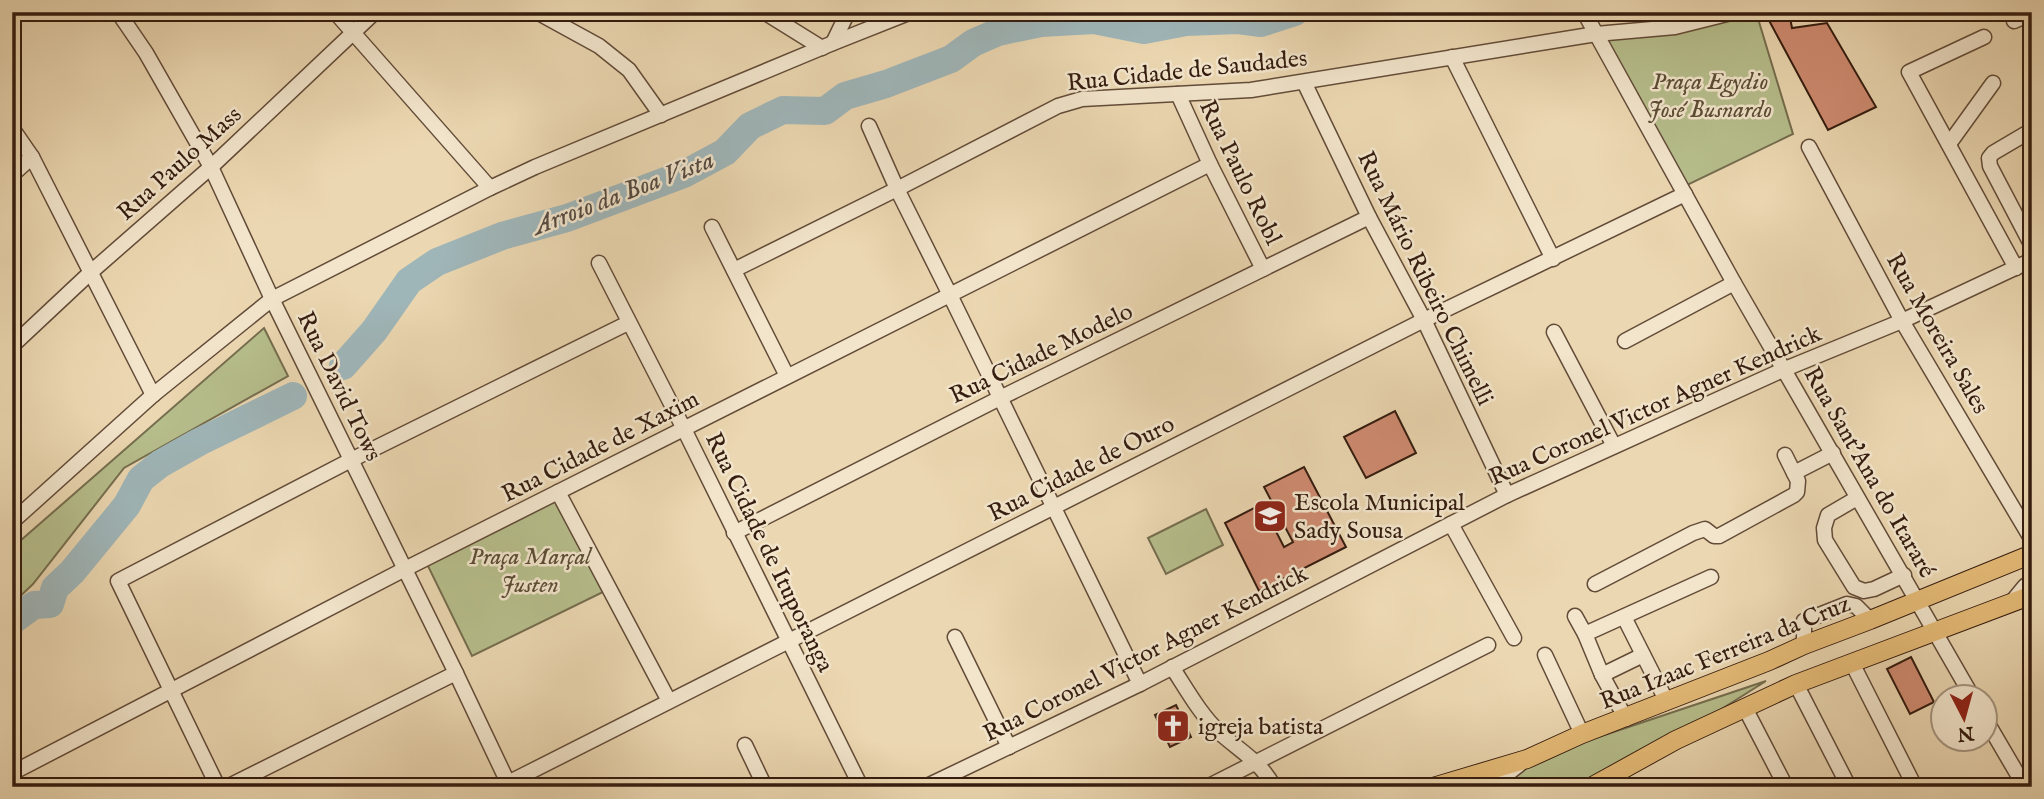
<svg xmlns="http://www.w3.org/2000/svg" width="2044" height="799" viewBox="0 0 2044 799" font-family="'IM FELL English',serif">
	<rect width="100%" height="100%" fill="#ebd7b1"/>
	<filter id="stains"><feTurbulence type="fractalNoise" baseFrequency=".00286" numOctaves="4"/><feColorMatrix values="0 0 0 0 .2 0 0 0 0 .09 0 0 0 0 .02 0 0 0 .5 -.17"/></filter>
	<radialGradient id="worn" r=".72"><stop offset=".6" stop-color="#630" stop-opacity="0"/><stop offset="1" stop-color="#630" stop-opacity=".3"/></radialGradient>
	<g fill="#b6be8c" stroke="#756d4e" stroke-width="2">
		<path d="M1743 12H1756L1793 134 1683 187 1599 35 1675 29Z"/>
		<path d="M264 328 288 376 124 468 33 584 12 604V548Z"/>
		<path d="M557 497 603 592 472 656 427 564Z"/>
		<path d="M1206 509 1223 545 1166 574 1148 538Z"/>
		<path d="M1766 681 1666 744 1588 787H1495L1527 761Z"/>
	</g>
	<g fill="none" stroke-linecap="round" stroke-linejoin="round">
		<g stroke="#9fb6b9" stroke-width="28">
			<path d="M343 366 374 331 409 281 437 262 502 236 567 218 684 174 725 152 750 126 783 110 825 111 845 96 886 84 951 59 973 43 998 32 1041 23 1094 20 1144 30 1186 22 1238 20 1261 23 1295 12"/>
			<path d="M12 621 34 605 50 604 55 588 72 572 127 505 141 479 160 464 199 442 293 396"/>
		</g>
	</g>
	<g fill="#cf8b71" stroke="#341c0f" stroke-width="2">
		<path d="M1770 12H1789L1792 28 1827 23 1876 107 1828 130 1765 13Z"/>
		<path d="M1395 411 1416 453 1366 478 1344 437Z"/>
		<path d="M1304 467 1346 547 1259 591 1225 523 1262 504 1284 547 1293 542 1264 487Z"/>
		<path d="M1911 657 1934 702 1910 714 1887 669Z"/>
		<path d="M1176 705 1191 737 1170 747 1155 715Z"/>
	</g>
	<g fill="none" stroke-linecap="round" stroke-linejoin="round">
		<g stroke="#624b38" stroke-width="17">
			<g id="minor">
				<path d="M118 12 146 53 211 167 272 299 454 669 510 787"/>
				<path d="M335 12 490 188"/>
				<path d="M537 12 599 46 629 70 661 115"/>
				<path d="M764 12 822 48"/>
				<path d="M1584 12 1734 283 1973 698"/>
				<path d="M2014 21 2032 13"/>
				<path d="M1984 37 1909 72 2016 268"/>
				<path d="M833 43 848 12"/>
				<path d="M1452 57 1553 259"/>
				<path d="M1304 82 1369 217 1424 320 1507 495"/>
				<path d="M1178 94 1210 164 1263 269"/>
				<path d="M869 126 897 189 950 295 1140 684"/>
				<path d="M12 128 32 157 153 395"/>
				<path d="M2032 130 1993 153 1989 158 1990 166 2032 246"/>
				<path d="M1949 144 1993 83"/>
				<path d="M1809 147 1902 321 2032 540"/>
				<path d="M12 175 32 157"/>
				<path d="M712 227 787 376"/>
				<path d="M599 263 684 429 861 787"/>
				<path d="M734 270 897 189 1058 106 1082 99 1251 90 1596 34 1675 27 1735 12"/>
				<path d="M1554 332 1614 446"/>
				<path d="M1625 341 1734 283"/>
				<path d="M12 346 91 272 211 167 375 12"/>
				<path d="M1794 473 1833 453"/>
				<path d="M558 492 669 701"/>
				<path d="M1857 498 1828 515 1824 528 1825 540 1854 587 1864 591 1874 589 1904 575"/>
				<path d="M12 522 153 395 272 299 490 188 535 167 833 43 911 12"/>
				<path d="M1451 524 1514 638"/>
				<path d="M734 533 1000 398 1369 217"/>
				<path d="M1595 584 1693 533 1705 529 1714 536H1719L1794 495 1797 492 1798 481 1785 455"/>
				<path d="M2011 603 2025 586 2032 582"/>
				<path d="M1575 616 1585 634 1711 577"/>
				<path d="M1624 617 1667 702"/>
				<path d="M1585 634 1602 675 1626 719"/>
				<path d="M955 637 1009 747"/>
				<path d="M1804 645V621L1847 604 1856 606 1870 620"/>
				<path d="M1545 655 1582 734"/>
				<path d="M1852 663 1915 787"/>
				<path d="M1172 667C1187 690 1200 714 1220 733 1240 751 1261 762 1274 787"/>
				<path d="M1602 675 1643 655"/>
				<path d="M1796 684 1849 787"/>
				<path d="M1745 708 1786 787"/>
				<path d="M1984 717 2025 787"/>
				<path d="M745 745 765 787"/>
				<path d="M12 773 405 569 1210 164"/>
				<path d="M218 787 118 581 351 460 628 323"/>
				<path d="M227 787 456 673"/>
				<path d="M500 787 1424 320 1685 194"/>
				<path d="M925 787 1140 684 1507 495 1785 369 1902 321 2032 260"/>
				<path d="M1207 787 1488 645"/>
				<path d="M1491 787 1520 764"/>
			</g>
		</g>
		<g stroke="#341c0f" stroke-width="20">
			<g id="major">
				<path d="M1433 787 1527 759 1582 734 1769 661 1804 645 1870 620 2032 554"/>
				<path d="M1591 787 1676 740 1796 684 2032 595"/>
			</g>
		</g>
		<use href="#minor" stroke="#f2e5cc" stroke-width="14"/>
		<use href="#major" stroke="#e6bc78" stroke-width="18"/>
	</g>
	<defs>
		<g id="school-square" transform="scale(1.75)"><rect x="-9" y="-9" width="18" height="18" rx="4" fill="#8f2418" stroke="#f2e5cc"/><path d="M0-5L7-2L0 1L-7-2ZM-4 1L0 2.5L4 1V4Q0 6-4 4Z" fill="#fff"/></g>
		<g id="church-square" transform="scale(1.75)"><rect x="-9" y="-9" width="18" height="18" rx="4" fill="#8f2418" stroke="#f2e5cc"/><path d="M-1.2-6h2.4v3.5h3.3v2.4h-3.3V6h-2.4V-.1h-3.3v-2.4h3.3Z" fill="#fff"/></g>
	</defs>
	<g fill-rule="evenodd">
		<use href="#school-square" x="1270" y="516"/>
		<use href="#church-square" x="1173" y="726"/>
	</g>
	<g text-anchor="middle" stroke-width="5" stroke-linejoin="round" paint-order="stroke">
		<g font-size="24" fill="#341c0f" stroke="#f2e5cc">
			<text transform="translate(1187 70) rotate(-6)" y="8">Rua Cidade de Saudades</text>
			<text transform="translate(179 163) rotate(-42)" y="8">Rua Paulo Mass</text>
			<text transform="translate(1241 172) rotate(64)" y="8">Rua Paulo Robl</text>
			<text transform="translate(1426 278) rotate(64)" y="8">Rua Mário Ribeiro Chimelli</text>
			<text transform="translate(1938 333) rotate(60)" y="8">Rua Moreira Sales</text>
			<text transform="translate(1041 353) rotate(-26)" y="8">Rua Cidade Modelo</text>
			<text transform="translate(340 386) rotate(64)" y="8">Rua David Tows</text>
			<text transform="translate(1655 405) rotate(-24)" y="8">Rua Coronel Victor Agner Kendrick</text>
			<text transform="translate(600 446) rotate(-27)" y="8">Rua Cidade de Xaxim</text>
			<text transform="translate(1081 468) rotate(-27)" y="8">Rua Cidade de Ouro</text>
			<text transform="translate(1870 472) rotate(60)" y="8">Rua Sant'Ana do Itararé</text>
			<text transform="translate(770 552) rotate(64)" y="8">Rua Cidade de Ituporanga</text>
			<text transform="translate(1725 652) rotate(-22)" y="8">Rua Izaac Ferreira da Cruz</text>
			<text transform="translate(1145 653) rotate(-27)" y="8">Rua Coronel Victor Agner Kendrick</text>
		</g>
		<g font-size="24" font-style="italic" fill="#5b4d34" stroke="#f2e5cc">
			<text x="1710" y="89">Praça Egydio<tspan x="1710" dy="28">José Busnardo</tspan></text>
			<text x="530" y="564">Praça Marçal<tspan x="530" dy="28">Justen</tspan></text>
		</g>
		<g font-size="24" fill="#341c0f" stroke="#f2e5cc" text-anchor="start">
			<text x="1294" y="510">Escola Municipal<tspan x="1294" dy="28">Sady Sousa</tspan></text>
			<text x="1198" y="734">igreja batista</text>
		</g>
		<g font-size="26" font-style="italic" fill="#544a42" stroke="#f2e5cc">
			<text transform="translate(623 192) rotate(-21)" y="9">Arroio da Boa Vista</text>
		</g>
	</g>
	<rect width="2044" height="799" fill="none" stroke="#ebd7b1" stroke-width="42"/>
	<rect x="14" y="14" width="2016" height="771" fill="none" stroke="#341c0f" stroke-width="3.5"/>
	<rect x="21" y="21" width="2002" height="757" fill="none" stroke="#341c0f" stroke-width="2"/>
	<g transform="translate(1964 718) rotate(174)"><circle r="33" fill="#f2e5cc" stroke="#a69580" stroke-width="2"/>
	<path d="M0-5L12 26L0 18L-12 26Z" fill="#8f2418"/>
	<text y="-10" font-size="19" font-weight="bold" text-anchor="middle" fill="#341c0f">N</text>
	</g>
	<rect width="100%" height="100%" filter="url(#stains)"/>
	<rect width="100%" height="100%" fill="url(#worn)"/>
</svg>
